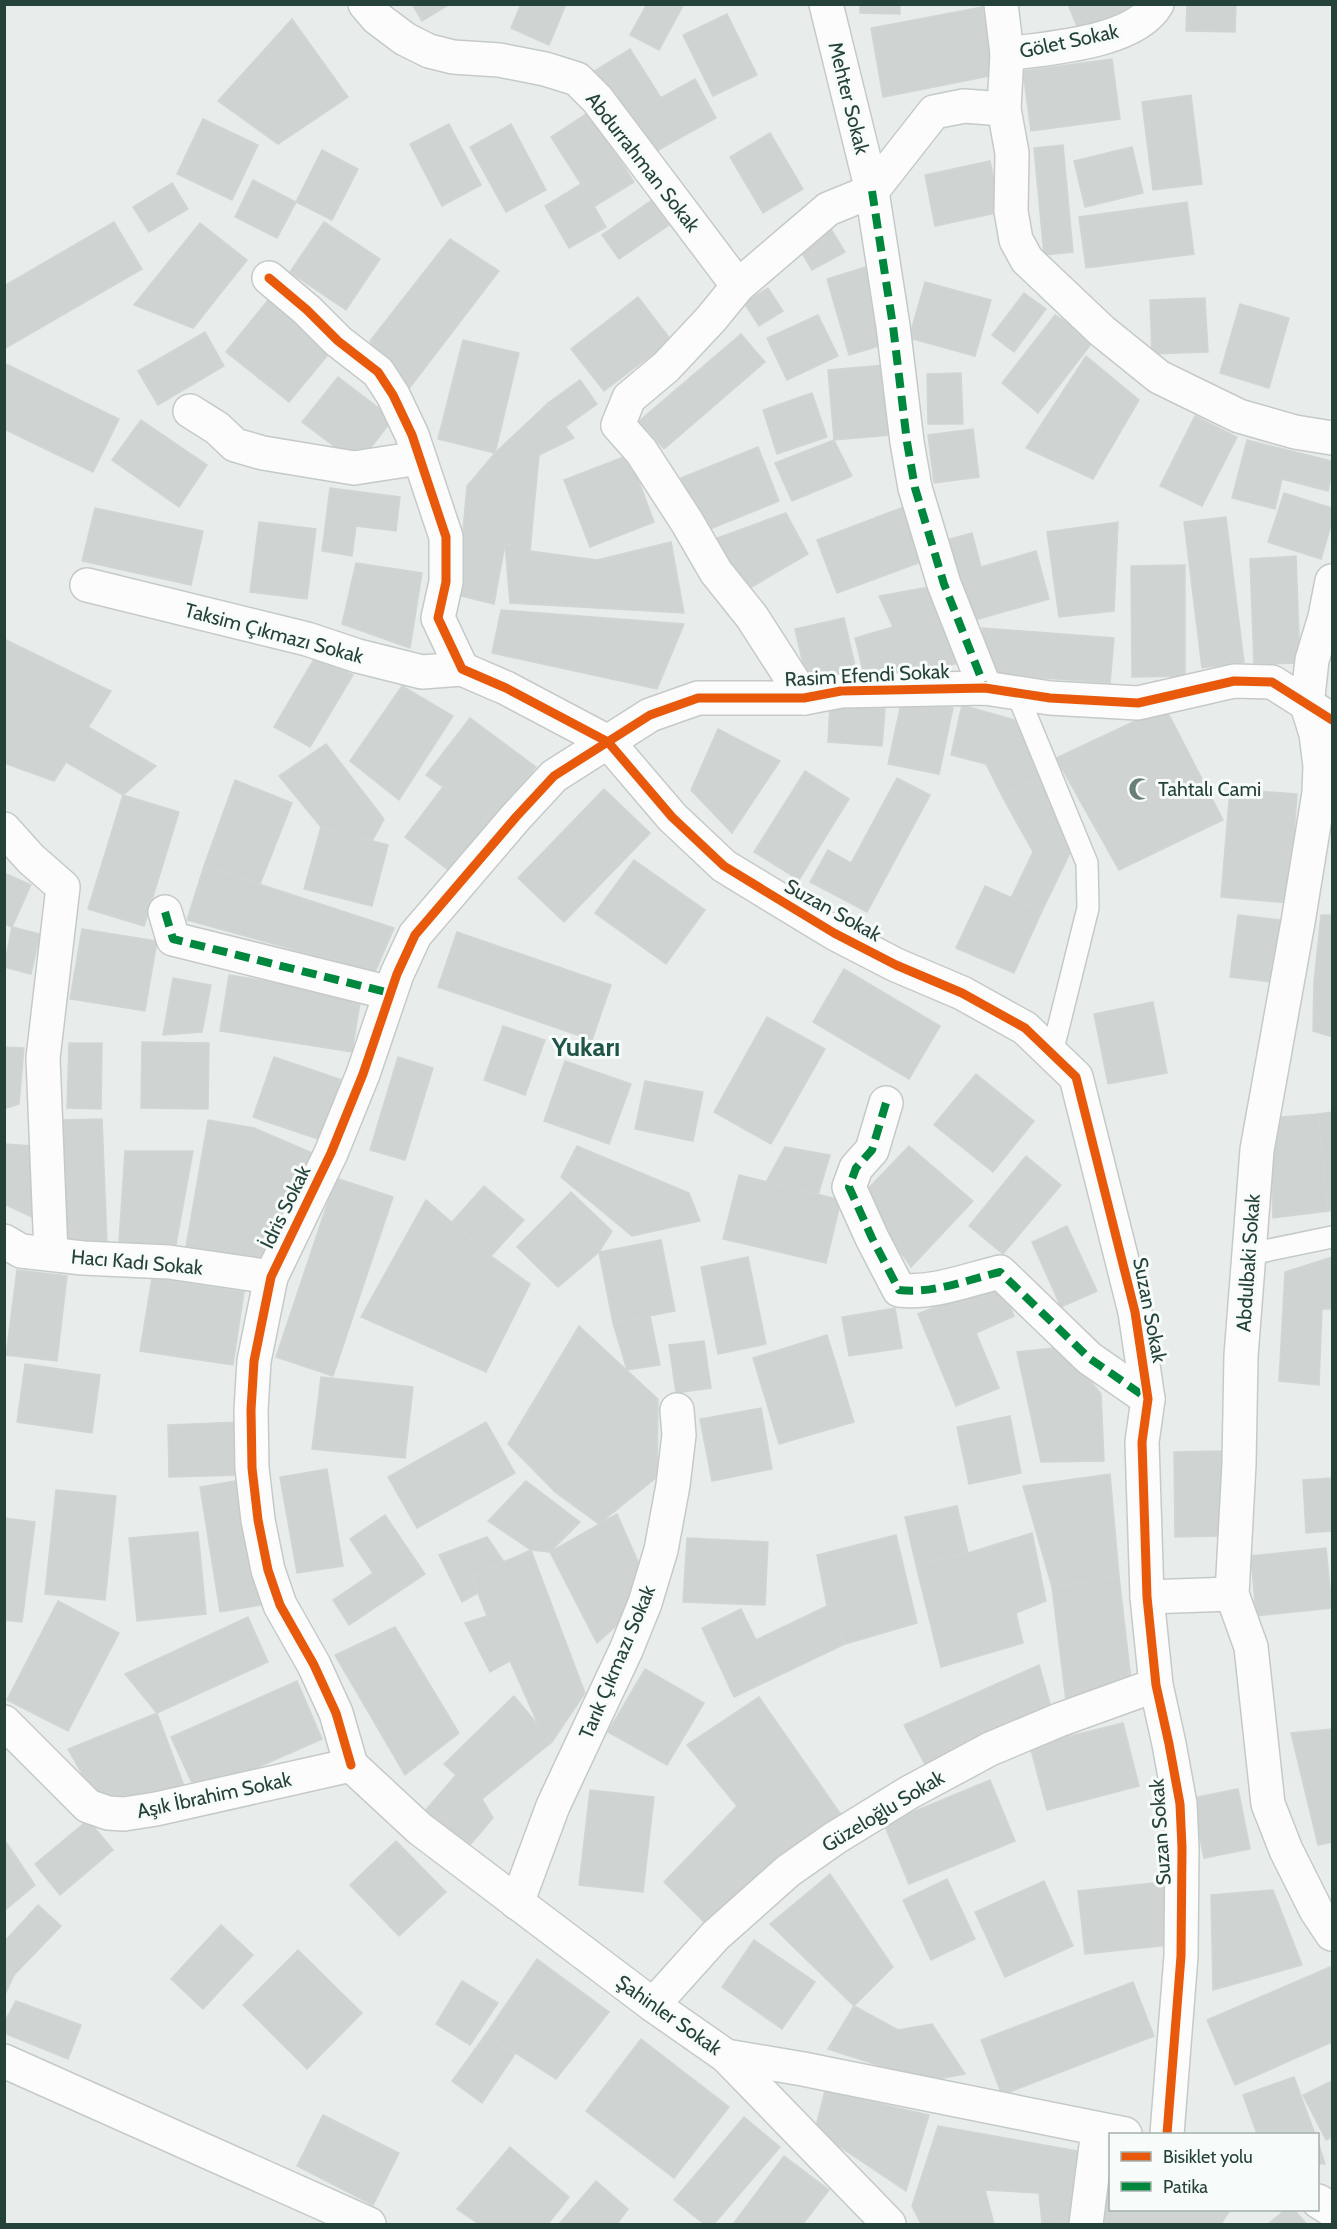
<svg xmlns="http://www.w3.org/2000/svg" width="1337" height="2229" viewBox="0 0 1337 2229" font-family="Cabin,sans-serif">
	<rect width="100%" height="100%" fill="#e8edeb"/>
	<g fill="#cfd4d2" stroke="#d1d6d4" stroke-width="1.5">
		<path d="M412 4H450L422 21Z"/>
		<path d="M521 4H566L549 45 511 28Z"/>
		<path d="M647 4H684L659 50 630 35Z"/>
		<path d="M860 4H900V14L860 13Z"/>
		<path d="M1068 4H1129L1130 9 1078 29Z"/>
		<path d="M1187 4H1236L1235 32 1186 31Z"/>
		<path d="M983 7 995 75 883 97 871 28Z"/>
		<path d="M727 14 757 75 713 96 683 35Z"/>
		<path d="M292 19 348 97 278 144 218 101Z"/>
		<path d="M630 49 661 98 624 121 593 72Z"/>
		<path d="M1112 59 1120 119 1031 131 1023 71Z"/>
		<path d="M695 79 716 118 653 153 631 114Z"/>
		<path d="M1191 95 1202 184 1153 190 1142 102Z"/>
		<path d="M589 112 634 182 595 206 551 137Z"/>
		<path d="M203 119 258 145 232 200 177 174Z"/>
		<path d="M449 124 481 185 442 206 410 144Z"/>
		<path d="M511 124 546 190 506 212 470 147Z"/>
		<path d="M770 133 803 189 763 213 730 157Z"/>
		<path d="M1063 145 1073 252 1044 255 1034 148Z"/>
		<path d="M1132 147 1143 193 1085 207 1074 161Z"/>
		<path d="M322 150 358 169 332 220 296 202Z"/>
		<path d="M990 161 1001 212 935 226 925 175Z"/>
		<path d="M253 180 296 202 277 238 235 217Z"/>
		<path d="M172 183 188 209 149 232 133 207Z"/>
		<path d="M581 184 606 227 569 248 545 206Z"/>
		<path d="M652 200 669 225 619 259 602 235Z"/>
		<path d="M1187 202 1194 254 1086 268 1079 217Z"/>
		<path d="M114 222 142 269 4 349V286Z"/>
		<path d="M324 222 380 259 346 310 290 272Z"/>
		<path d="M200 223 247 260 193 328 134 305Z"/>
		<path d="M831 229 845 252 812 270 799 248Z"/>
		<path d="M450 239 499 271 408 390 370 341Z"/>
		<path d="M866 267 889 343 849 355 827 279Z"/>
		<path d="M925 282 991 300 975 356 909 338Z"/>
		<path d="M768 288 783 311 759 326 744 303Z"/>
		<path d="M1024 293 1046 309 1014 352 992 335Z"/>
		<path d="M638 297 671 340 604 391 571 349Z"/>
		<path d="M1205 298 1208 352 1152 354 1150 300Z"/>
		<path d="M268 300 331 351 289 402 226 352Z"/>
		<path d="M1240 304 1289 318 1269 388 1220 373Z"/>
		<path d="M818 315 838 356 787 380 767 338Z"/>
		<path d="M1055 315 1095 339 1038 413 1002 383Z"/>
		<path d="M205 332 224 366 158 405 138 371Z"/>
		<path d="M741 334 765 362 664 449 639 421Z"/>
		<path d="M463 340 519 353 495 453 438 439Z"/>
		<path d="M1086 356 1139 400 1093 479 1026 448Z"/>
		<path d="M4 363 119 419 93 472 4 429Z"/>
		<path d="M885 365 891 435 834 440 828 370Z"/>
		<path d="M961 373 963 424H928L927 374Z"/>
		<path d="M338 377 393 419 358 464 302 422Z"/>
		<path d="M580 380 597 404 565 427 548 403Z"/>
		<path d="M812 393 827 437 777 454 763 410Z"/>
		<path d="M548 403 574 438 539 455 530 551 505 544 494 604 457 595 467 486 495 453Z"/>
		<path d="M1195 416 1237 437 1202 506 1160 486Z"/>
		<path d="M141 420 207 465 179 507 112 460Z"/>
		<path d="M973 429 979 477 934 483 928 435Z"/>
		<path d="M834 440 852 476 792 501 775 463Z"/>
		<path d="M1247 440 1332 461V473L1328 491 1282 479 1275 509 1232 498Z"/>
		<path d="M758 447 779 501 703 532 681 478Z"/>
		<path d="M629 455 654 522 590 547 564 480Z"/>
		<path d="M330 488 400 497 396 531 356 526 352 556 322 551Z"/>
		<path d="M1284 493 1332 508V522L1321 559 1268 542Z"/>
		<path d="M909 505 929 559 837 593 817 540Z"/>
		<path d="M95 508 203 531 191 585 82 561Z"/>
		<path d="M786 513 808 554 750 588 714 539Z"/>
		<path d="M1226 517 1244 662 1202 668 1184 522Z"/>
		<path d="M259 522 316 529 307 599 250 592Z"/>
		<path d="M1118 522 1114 611 1059 617 1047 532Z"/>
		<path d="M972 533 981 567 1036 551 1049 599 968 622 946 540Z"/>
		<path d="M671 542 684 613 510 603 505 544 530 551 597 560Z"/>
		<path d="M1296 556 1300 663 1254 664 1250 559Z"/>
		<path d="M356 563 422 573 410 648 342 624Z"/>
		<path d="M1185 565V676L1132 677 1131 566Z"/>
		<path d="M934 586 960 663 866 683 855 638 893 627 879 596Z"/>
		<path d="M501 610 684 624 657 689 492 653Z"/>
		<path d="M844 618 856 670 807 681 795 629Z"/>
		<path d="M982 628 1114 638 1110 683 990 674Z"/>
		<path d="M4 639 111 691 54 781 4 763Z"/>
		<path d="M317 654 353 675 310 747 274 727Z"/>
		<path d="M402 686 453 716 399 800 350 761Z"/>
		<path d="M902 699 953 708 939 774 888 764Z"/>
		<path d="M830 705 885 709 882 746 828 742Z"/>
		<path d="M962 705 1018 721 1041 776 1002 796 986 764 951 755Z"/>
		<path d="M1165 707 1223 820 1119 870 1056 758Z"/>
		<path d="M470 718 536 767 455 875 405 837 443 787 426 775Z"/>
		<path d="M88 727 156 766 123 795 66 762Z"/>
		<path d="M718 729 780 761 732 833 691 790Z"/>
		<path d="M326 744 384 819 372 841 321 827 279 776Z"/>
		<path d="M805 771 849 799 799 880 754 852Z"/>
		<path d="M1041 776 1071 851 1042 911 1011 898 1033 852 1002 796Z"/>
		<path d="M897 778 930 795 867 912 810 882 828 850 851 863Z"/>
		<path d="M235 780 292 803 260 884 204 866Z"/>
		<path d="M604 789 650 833 564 922 518 878Z"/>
		<path d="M1230 789 1297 794 1289 903 1221 897Z"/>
		<path d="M123 795 179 812 144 926 88 909Z"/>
		<path d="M321 827 388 845 372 906 304 889Z"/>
		<path d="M634 860 705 910 666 964 595 913Z"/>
		<path d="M204 866 394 928 375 972 187 920Z"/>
		<path d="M4 873 31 885 12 927 4 924Z"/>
		<path d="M985 886 1042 911 1014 973 956 948Z"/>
		<path d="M1238 915 1281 920 1273 982 1230 977Z"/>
		<path d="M1321 915H1332V1037L1313 1031 1314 982Z"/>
		<path d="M12 927 40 934 31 974 4 967Z"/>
		<path d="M82 929 157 941 145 1011 70 999Z"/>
		<path d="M457 932 611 985 592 1040 438 987Z"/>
		<path d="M844 969 940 1026 909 1079 813 1022Z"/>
		<path d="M229 975 361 996 352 1052 220 1031Z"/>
		<path d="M173 978 211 985 202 1032 163 1035Z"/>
		<path d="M1153 1002 1167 1073 1108 1084 1094 1014Z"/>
		<path d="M767 1017 825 1049 771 1144 714 1112Z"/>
		<path d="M503 1026 545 1040 525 1095 484 1080Z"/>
		<path d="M142 1042 209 1043 208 1109 141 1108Z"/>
		<path d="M69 1043H102L101 1109 67 1108Z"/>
		<path d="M4 1047 24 1048 19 1104 4 1109Z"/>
		<path d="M274 1057 342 1080 321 1140 253 1117Z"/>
		<path d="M398 1057 433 1068 405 1160 370 1150Z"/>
		<path d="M565 1061 631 1084 609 1144 544 1121Z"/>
		<path d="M976 1074 1034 1121 993 1172 934 1125Z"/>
		<path d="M645 1081 703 1092 693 1141 635 1129Z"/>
		<path d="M1332 1112V1210L1328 1211 1318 1114Z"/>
		<path d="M1318 1114 1328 1211 1273 1218 1269 1118Z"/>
		<path d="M102 1119 107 1242 66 1243 61 1120Z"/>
		<path d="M208 1120 254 1128 319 1156 269 1262 186 1247Z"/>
		<path d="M4 1144 33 1146 32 1217 4 1204Z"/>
		<path d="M577 1146 689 1193 700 1221 632 1236 561 1177Z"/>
		<path d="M909 1146 973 1201 911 1267 861 1196Z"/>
		<path d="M785 1147 830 1155 818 1195 766 1182Z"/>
		<path d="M125 1151H193L175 1250 119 1241Z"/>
		<path d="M1026 1156 1061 1185 1003 1254 969 1226Z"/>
		<path d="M739 1175 841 1200 826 1263 723 1239Z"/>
		<path d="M336 1178 393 1197 333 1376 276 1357Z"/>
		<path d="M484 1186 524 1220 491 1256 452 1222Z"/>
		<path d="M571 1192 612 1231 599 1252 558 1287 517 1247Z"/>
		<path d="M426 1200 491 1256 530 1284 486 1372 361 1317Z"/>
		<path d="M1067 1226 1097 1291 1061 1307 1032 1242Z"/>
		<path d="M661 1240 675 1311 613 1323 599 1252Z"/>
		<path d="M748 1257 766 1344 718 1354 701 1267Z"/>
		<path d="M1332 1257V1309H1322L1319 1385 1279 1381 1285 1272Z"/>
		<path d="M17 1270 67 1276 57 1361 6 1355Z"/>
		<path d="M152 1278 244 1292 233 1365 140 1351Z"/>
		<path d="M999 1280 1014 1316 976 1333 999 1388 956 1406 918 1314Z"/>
		<path d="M895 1308 902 1348 849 1356 842 1317Z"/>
		<path d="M650 1316 660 1365 627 1370 613 1323Z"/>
		<path d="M579 1326 658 1399 657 1477 599 1524 555 1492 508 1444Z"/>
		<path d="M827 1335 854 1422 779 1444 753 1358Z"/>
		<path d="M704 1341 711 1388 676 1393 669 1345Z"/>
		<path d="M1063 1347 1101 1394 1104 1461 1041 1462 1017 1352Z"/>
		<path d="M25 1364 100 1375 92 1433 17 1422Z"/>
		<path d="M321 1377 413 1387 405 1458 312 1449Z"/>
		<path d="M761 1408 772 1469 712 1481 700 1419Z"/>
		<path d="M1010 1416 1021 1473 969 1484 957 1427Z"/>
		<path d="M239 1422 240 1475 169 1477 168 1425Z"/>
		<path d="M486 1422 515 1473 417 1528 388 1477Z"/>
		<path d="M1222 1451 1223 1536 1175 1537 1174 1452Z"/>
		<path d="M327 1469 343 1566 297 1573 280 1477Z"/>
		<path d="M1110 1474 1119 1576 1052 1587 1023 1486Z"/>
		<path d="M1332 1478V1531L1306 1533 1303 1480Z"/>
		<path d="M240 1480 261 1605 220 1612 200 1487Z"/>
		<path d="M526 1481 580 1522 550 1552 531 1550 488 1521Z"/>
		<path d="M56 1490 116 1496 105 1600 45 1594Z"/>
		<path d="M957 1506 968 1553 916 1565 905 1517Z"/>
		<path d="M617 1514 639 1564 626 1617 597 1643 550 1552Z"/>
		<path d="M385 1515 425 1574 349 1625 333 1600 373 1573 350 1539Z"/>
		<path d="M4 1518 35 1522 22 1622 4 1620Z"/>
		<path d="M198 1532 206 1614 137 1621 129 1538Z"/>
		<path d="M1032 1533 1046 1601 1016 1613 1023 1643 941 1667 916 1565 968 1553Z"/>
		<path d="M896 1535 917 1623 845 1644 827 1606 817 1555Z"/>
		<path d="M487 1537 504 1562 471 1576 478 1593 462 1602 439 1555Z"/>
		<path d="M687 1538 768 1542 765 1605 683 1602Z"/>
		<path d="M1326 1548 1332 1608 1256 1616 1251 1556Z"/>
		<path d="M531 1550 585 1693 552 1742 538 1724 510 1661 490 1672 465 1623 487 1616 471 1576Z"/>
		<path d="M1119 1576 1131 1680 1066 1701 1052 1587Z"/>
		<path d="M58 1601 119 1633 68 1731 7 1700Z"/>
		<path d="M827 1606 845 1644 734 1697 702 1628 741 1609 756 1640Z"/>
		<path d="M248 1617 268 1662 157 1713 125 1674Z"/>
		<path d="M395 1627 459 1733 405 1775 335 1655Z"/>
		<path d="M1039 1665 1053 1714 927 1768 904 1725Z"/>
		<path d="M645 1669 704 1703 667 1765 608 1732Z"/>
		<path d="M297 1681 322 1739 197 1794 171 1737Z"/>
		<path d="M514 1696 552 1742 482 1799 444 1764Z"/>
		<path d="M759 1697 842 1816 707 1925 664 1882 737 1806 687 1745Z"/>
		<path d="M157 1713 184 1786 98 1802 68 1749Z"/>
		<path d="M1123 1723 1139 1786 1047 1810 1030 1746Z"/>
		<path d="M1332 1729V1842L1318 1845 1291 1733Z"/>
		<path d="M456 1775 482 1799 493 1818 470 1845 425 1811Z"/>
		<path d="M990 1780 1015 1841 909 1884 884 1824Z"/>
		<path d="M1238 1789 1250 1849 1204 1858 1192 1798Z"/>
		<path d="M590 1790 654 1797 643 1892 579 1885Z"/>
		<path d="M88 1820 113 1850 60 1895 35 1864Z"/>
		<path d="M396 1841 446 1892 399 1936 350 1885Z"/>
		<path d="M6 1842 35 1885 4 1911V1843Z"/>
		<path d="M830 1874 893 1967 854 2006 770 1924Z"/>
		<path d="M947 1879 975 1939 931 1960 903 1900Z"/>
		<path d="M1044 1881 1073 1946 1005 1977 975 1912Z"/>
		<path d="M1163 1882 1169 1945 1085 1954 1078 1891Z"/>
		<path d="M1273 1890 1302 1965 1213 1990 1211 1895Z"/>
		<path d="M38 1905 61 1926 14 1975 4 1966V1942Z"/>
		<path d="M221 1925 253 1955 203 2009 171 1979Z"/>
		<path d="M754 1940 815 1982 782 2029 722 1987Z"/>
		<path d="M298 1950 362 2013 307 2069 243 2005Z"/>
		<path d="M537 1959 609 2012 556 2079 486 2034Z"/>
		<path d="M4 1966 14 1975 4 1997Z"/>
		<path d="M1330 1967 1332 1972V2042L1235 2085 1207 2020Z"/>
		<path d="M462 1981 498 2003 470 2045 436 2024Z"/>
		<path d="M1133 1982 1154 2036 1002 2095 981 2040Z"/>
		<path d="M16 2001 81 2025 68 2059 4 2033V2023Z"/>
		<path d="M854 2006 898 2030 932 2024 965 2074 927 2081 828 2049Z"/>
		<path d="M486 2034 515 2054 482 2103 452 2081Z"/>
		<path d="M641 2039 729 2107 674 2178 586 2111Z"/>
		<path d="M1294 2077 1315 2134H1257L1243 2095Z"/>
		<path d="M1332 2081V2137L1326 2140 1303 2095Z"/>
		<path d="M825 2091 929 2115 906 2191 815 2130Z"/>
		<path d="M323 2115 399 2153 373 2205 297 2166Z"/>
		<path d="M744 2117 780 2147 714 2224H704L674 2200Z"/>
		<path d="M938 2126 1078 2151 1072 2223 1042 2224 1039 2193 985 2190 994 2224H921L912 2206Z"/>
		<path d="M1318 2142 1325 2164H1318Z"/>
		<path d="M510 2147 569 2197 548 2224H479L457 2209Z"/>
		<path d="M784 2156 829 2190 803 2224H733Z"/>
		<path d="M1110 2167V2210H1230L1221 2224H1104Z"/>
		<path d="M596 2181 628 2209 617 2224H559Z"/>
		<path d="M1285 2210H1294L1307 2224H1268Z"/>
	</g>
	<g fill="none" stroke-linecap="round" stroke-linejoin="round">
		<g stroke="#c5cac8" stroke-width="24">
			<g id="service">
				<path d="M1017 693 1087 863 1088 908 1052 1053"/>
				<path d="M1250 1254 1332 1237"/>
			</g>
		</g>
		<g stroke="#c5cac8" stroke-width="36">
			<g id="minor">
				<path d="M365 4 377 18 405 39 429 51 453 57 499 60 545 69 577 79 597 99 738 286"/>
				<path d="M826 4 872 191 893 326 907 442 915 488 944 584 985 688"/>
				<path d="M1001 4 1007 54 1004 109"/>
				<path d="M1007 54C1048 48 1135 43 1157 4"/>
				<path d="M269 278 307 310 338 341 378 372 393 395 412 435 446 537V582L438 618 462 669 506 688 608 742 672 817 724 866 834 933 896 965 962 993 1025 1028 1076 1077 1135 1312 1148 1399 1142 1442 1147 1597 1156 1685 1169 1744 1180 1804 1182 1848 1181 1956 1167 2134"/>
				<path d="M190 411 217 428 235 445 263 453 354 468 419 458"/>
				<path d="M1332 581 1325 617 1312 660 1307 705 1316 734 1320 766 1319 793 1298 922 1257 1150 1241 1356 1239 1464 1232 1594 1251 1647 1268 1804 1286 1850 1316 1910 1332 1934"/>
				<path d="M87 585 307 639 358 656 422 672 462 669"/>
				<path d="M804 698 752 617 716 572 687 522 641 451 618 425 629 398 666 367 711 319 738 286 828 209 872 191 934 112 964 106 1004 109 1012 153 1011 211 1016 240 1027 260 1102 331 1159 377 1239 416 1295 432 1332 438"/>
				<path d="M4 829 31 859 63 887 43 1058 51 1254"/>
				<path d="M165 912 173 939 390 993"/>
				<path d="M886 1103 872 1150 856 1168 849 1187 872 1238 899 1290C933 1294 967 1280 1000 1272L1089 1358 1148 1399"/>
				<path d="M4 1241 21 1251 83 1258 169 1262 271 1277"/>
				<path d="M1147 1597 1232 1594"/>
				<path d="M4 1722 88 1806 108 1813 124 1814 156 1809 351 1765"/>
				<path d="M351 1765 336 1713 314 1665 280 1605 268 1570 258 1520 252 1468 251 1410 254 1361 271 1277 331 1153 363 1074 397 974 415 935 516 817 554 776 650 715 698 698H804L841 691 985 688 1050 698 1138 703 1234 681 1272 682 1332 720"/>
				<path d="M351 1765 420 1829 653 2005 726 2056 803 2069 1125 2134"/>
				<path d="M517 1903 553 1806 626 1650 645 1603 661 1550 673 1485 679 1435 677 1410"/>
				<path d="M653 2005 715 1936 788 1871 835 1838 910 1792 990 1749 1059 1720 1156 1685"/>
				<path d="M726 2056 889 2224"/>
				<path d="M4 2061 369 2224"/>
				<path d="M1318 2201 1332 2210"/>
				<path d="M1086 2224 1098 2130"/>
			</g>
		</g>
		<use href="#service" stroke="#fcfcfc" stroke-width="21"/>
		<use href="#minor" stroke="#fcfcfc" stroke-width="33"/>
		<g stroke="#00873e" stroke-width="8" stroke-dasharray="15 8" stroke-linecap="butt">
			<path d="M872 191 893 326 907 442 915 488 944 584 985 688"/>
			<path d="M165 912 173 939 390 993"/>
			<path d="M886 1103 872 1150 856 1168 849 1187 872 1238 899 1290C933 1294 967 1280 1000 1272L1089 1358 1148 1399"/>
		</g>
		<g stroke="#f7fbf9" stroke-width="13">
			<g id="cycleway">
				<path d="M269 278 307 310 338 341 378 372 393 395 412 435 446 537V582L438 618 462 669 506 688 608 742 672 817 724 866 834 933 896 965 962 993 1025 1028 1076 1077 1135 1312 1148 1399 1142 1442 1147 1597 1156 1685 1169 1744 1180 1804 1182 1848 1181 1956 1167 2134"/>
				<path d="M351 1765 336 1713 314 1665 280 1605 268 1570 258 1520 252 1468 251 1410 254 1361 271 1277 331 1153 363 1074 397 974 415 935 516 817 554 776 650 715 698 698H804L841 691 985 688 1050 698 1138 703 1234 681 1272 682 1332 720"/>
			</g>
		</g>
		<use href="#cycleway" stroke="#e8590c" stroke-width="9"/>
	</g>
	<defs>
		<g id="mosque-bare" transform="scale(1.8)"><path d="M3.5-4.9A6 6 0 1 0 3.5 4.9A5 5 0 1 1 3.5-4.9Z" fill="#697e78" stroke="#f7fbf9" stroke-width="2.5" paint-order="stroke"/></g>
	</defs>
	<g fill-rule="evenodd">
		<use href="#mosque-bare" x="1140" y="789"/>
	</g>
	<g text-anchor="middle" stroke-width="6" stroke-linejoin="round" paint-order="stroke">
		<g font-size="20" fill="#24423a" stroke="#f7fbf9">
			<text transform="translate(1069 41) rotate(-12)" y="7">Gölet Sokak</text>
			<text transform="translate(849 98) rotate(76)" y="7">Mehter Sokak</text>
			<text transform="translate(643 162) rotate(52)" y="7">Abdurrahman Sokak</text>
			<text transform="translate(274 633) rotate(15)" y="7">Taksim Çıkmazı Sokak</text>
			<text transform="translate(867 675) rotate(-3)" y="7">Rasim Efendi Sokak</text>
			<text transform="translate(833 910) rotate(29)" y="7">Suzan Sokak</text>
			<text transform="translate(285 1207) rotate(-64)" y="7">İdris Sokak</text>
			<text transform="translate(137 1262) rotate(5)" y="7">Hacı Kadı Sokak</text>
			<text transform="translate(1248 1263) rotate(-86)" y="7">Abdulbaki Sokak</text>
			<text transform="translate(1150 1310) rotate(79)" y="7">Suzan Sokak</text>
			<text transform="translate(617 1662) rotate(-67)" y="7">Tarık Çıkmazı Sokak</text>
			<text transform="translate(214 1795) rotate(-12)" y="7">Aşık İbrahim Sokak</text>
			<text transform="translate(883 1811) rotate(-31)" y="7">Güzeloğlu Sokak</text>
			<text transform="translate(1160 1832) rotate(-94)" y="7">Suzan Sokak</text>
			<text transform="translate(669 2015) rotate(35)" y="7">Şahinler Sokak</text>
		</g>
		<g font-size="20" fill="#24423a" stroke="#f7fbf9" text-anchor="start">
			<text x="1158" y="796">Tahtalı Cami</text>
		</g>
		<g font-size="26" font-weight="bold" fill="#1f5548" stroke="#f7fbf9">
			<text x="586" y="1056">Yukarı</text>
		</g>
	</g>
	<rect width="1337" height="2229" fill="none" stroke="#24423a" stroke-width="12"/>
	<rect x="1109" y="2133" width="210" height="78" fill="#f7fbf9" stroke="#a3b1ad" stroke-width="1.5"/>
	<rect x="1121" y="2152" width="30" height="9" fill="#e8590c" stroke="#a3b1ad" stroke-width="1.5"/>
	<text x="1163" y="2163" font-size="18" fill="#24423a">Bisiklet yolu</text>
	<rect x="1121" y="2182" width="30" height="9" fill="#00873e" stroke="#a3b1ad" stroke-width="1.5"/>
	<text x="1163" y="2193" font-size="18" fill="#24423a">Patika</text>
</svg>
